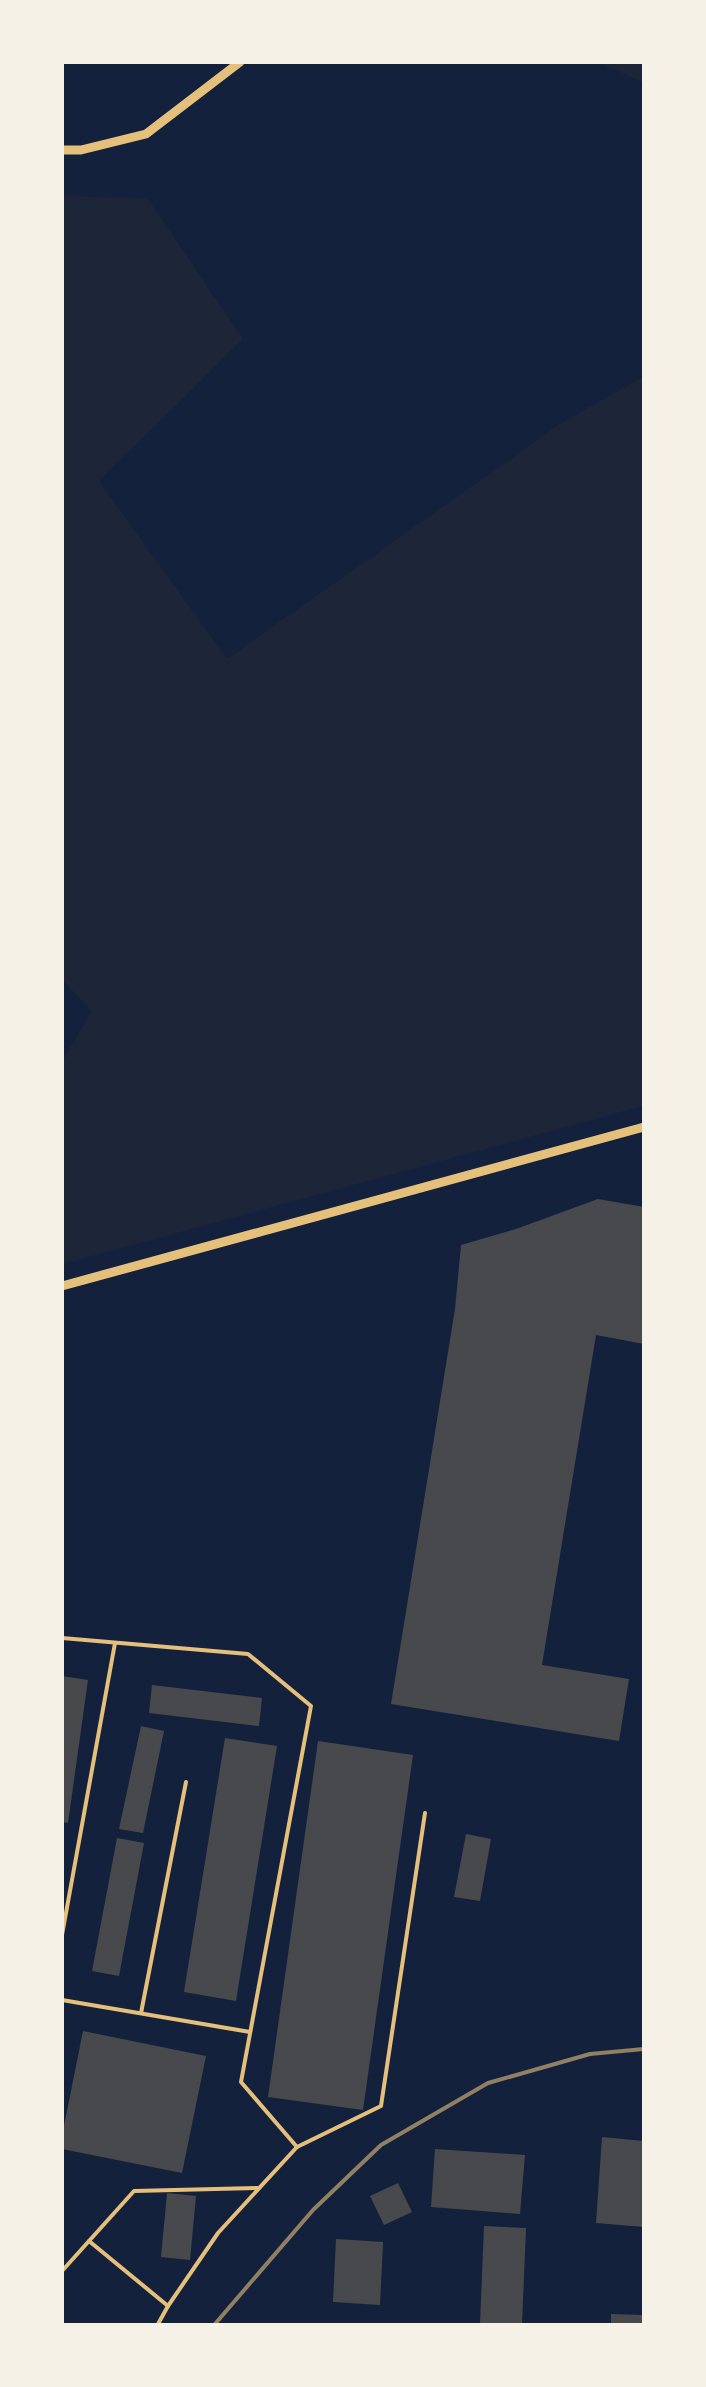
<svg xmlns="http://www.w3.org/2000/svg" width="706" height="2387" viewBox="0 0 706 2387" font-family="'Golos Text',sans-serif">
	<rect width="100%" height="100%" fill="#14213d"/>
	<g fill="#1d2539">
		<path d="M605 63H643V82L606 66Z"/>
		<path d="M63 196 148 199 243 339 99 481 227 659 563 422 643 377V1106L63 1264V1060L92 1011 62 980Z"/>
	</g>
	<g fill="#48494c">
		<path d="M598 1199 644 1207V1344L596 1335 542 1665 629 1679 619 1741 391 1704 455 1309 461 1245 516 1229Z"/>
		<path d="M62 1676 88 1680 68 1823 62 1822Z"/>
		<path d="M152 1685 262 1698 259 1726 149 1713Z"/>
		<path d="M141 1726 164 1731 143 1833 119 1829Z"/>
		<path d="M225 1738 277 1746 236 2001 184 1992Z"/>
		<path d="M318 1741 413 1755 363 2110 268 2097Z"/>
		<path d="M466 1834 491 1839 480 1901 454 1897Z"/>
		<path d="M117 1838 144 1843 119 1976 92 1971Z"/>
		<path d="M83 2031 206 2056 182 2173 62 2149V2136Z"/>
		<path d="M602 2137 644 2141V2227L596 2223Z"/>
		<path d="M435 2149 525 2155 520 2214 431 2207Z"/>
		<path d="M398 2183 412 2212 384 2225 370 2196Z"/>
		<path d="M167 2193 196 2196 190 2260 161 2257Z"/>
		<path d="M484 2226 526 2228 522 2324H480Z"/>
		<path d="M336 2239 383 2242 380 2305 333 2302Z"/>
		<path d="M611 2314 644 2315V2324H611Z"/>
	</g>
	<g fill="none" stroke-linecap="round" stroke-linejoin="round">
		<g stroke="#e5c07b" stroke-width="4">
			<path d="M62 1638 248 1654 311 1706 241 2082 297 2147"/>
			<path d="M62 1935 115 1643"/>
			<path d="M62 2000 250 2032"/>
			<path d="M141 2013 186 1782"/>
			<path d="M89 2241 168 2306"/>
			<path d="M62 2271 134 2191 259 2188"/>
			<path d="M158 2324 168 2306 218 2233 297 2147 381 2106 425 1813"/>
		</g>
		<g stroke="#e5c07b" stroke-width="9">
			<path d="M62 150H81L146 134 240 62"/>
			<path d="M62 1286 644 1127"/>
		</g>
		<path stroke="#918062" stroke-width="4" d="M215 2324 313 2210 381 2145 488 2083 590 2054 644 2049"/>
	</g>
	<rect width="706" height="2387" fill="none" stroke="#f6f1e7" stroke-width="128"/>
</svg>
